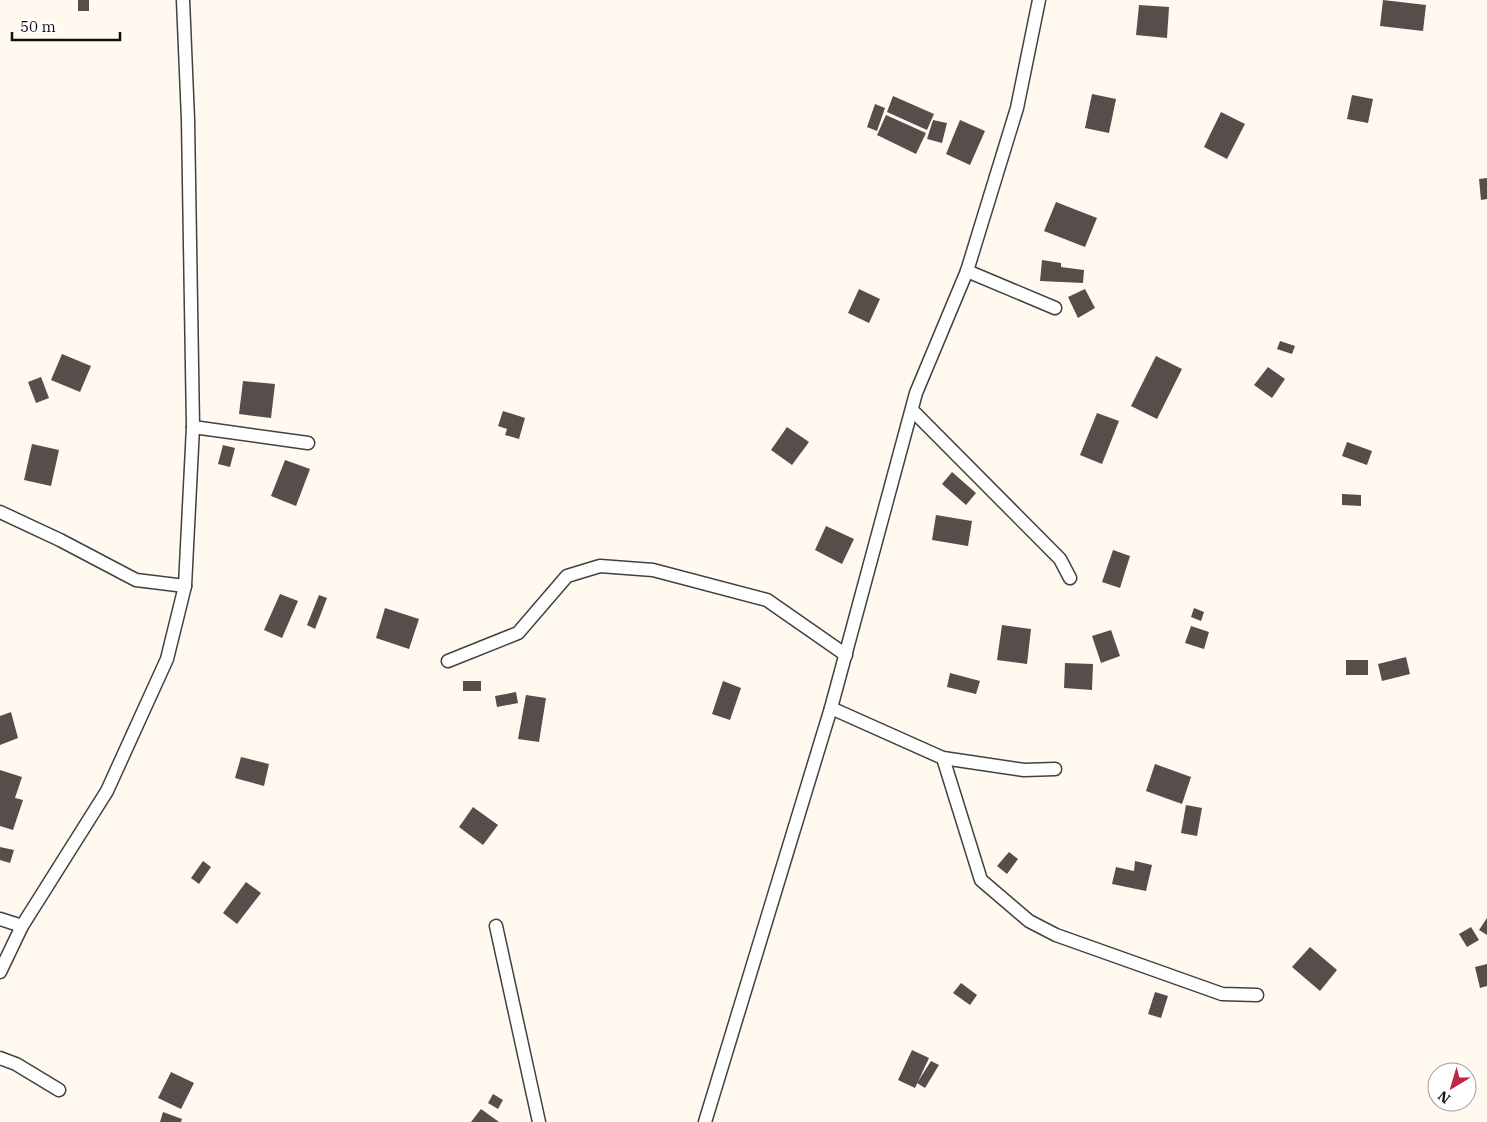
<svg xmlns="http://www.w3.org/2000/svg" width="1487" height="1122" viewBox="0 0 1487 1122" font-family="'IBM Plex Serif',serif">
	<rect width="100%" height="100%" fill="#fff9f0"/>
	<g fill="#574d4b">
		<rect x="78" y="0" width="11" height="11"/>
		<path d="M1383 0 1426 5 1423 31 1380 26Z"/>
		<path d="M1139 5 1169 7 1167 38 1136 35Z"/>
		<path d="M1092 94 1116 99 1109 133 1085 128Z"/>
		<path d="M1352 95 1373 99 1368 123 1347 119Z"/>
		<path d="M893 96 934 114 927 130 887 112Z"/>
		<path d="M875 104 885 108 877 131 867 127Z"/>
		<path d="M1221 112 1245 124 1227 159 1204 147Z"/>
		<path d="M886 115 926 133 916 154 877 135Z"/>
		<path d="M933 120 947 123 942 143 927 139Z"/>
		<path d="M960 120 985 131 970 165 946 154Z"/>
		<path d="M1487 178V199L1481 200 1479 179Z"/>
		<path d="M1056 202 1097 218 1085 247 1044 231Z"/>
		<path d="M1042 260 1061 263V267L1084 270 1083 283 1040 281Z"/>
		<path d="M859 289 880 299 869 323 848 313Z"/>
		<path d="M1085 289 1095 308 1078 318 1068 297Z"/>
		<path d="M1280 341 1295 346 1292 354 1277 349Z"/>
		<path d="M62 354 91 366 80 392 51 380Z"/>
		<path d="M1156 356 1182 369 1157 419 1131 406Z"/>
		<path d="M1268 367 1285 379 1272 398 1254 385Z"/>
		<path d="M41 377 49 398 36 403 28 382Z"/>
		<path d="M243 381 275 384 271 418 239 414Z"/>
		<path d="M503 411 525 418 519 439 505 435 507 429 498 426Z"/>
		<path d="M1097 413 1119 421 1102 464 1080 455Z"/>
		<path d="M787 427 809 442 792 465 771 450Z"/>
		<path d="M1347 442 1372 451 1367 465 1342 456Z"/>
		<path d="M32 444 59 450 51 486 24 480Z"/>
		<path d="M223 445 235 448 230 467 218 464Z"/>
		<path d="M285 460 310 469 296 506 271 496Z"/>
		<path d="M952 472 976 493 966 505 942 484Z"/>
		<path d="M1342 494 1361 495V506L1342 505Z"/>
		<path d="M936 515 972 521 968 546 932 540Z"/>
		<path d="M826 526 854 539 842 564 815 550Z"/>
		<path d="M1113 550 1130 556 1120 588 1102 582Z"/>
		<path d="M280 594 298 601 282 638 264 630Z"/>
		<path d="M319 595 327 598 315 629 307 625Z"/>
		<path d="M385 608 419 619 409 649 376 638Z"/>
		<path d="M1194 608 1204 612 1201 621 1191 617Z"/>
		<path d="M1002 625 1031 629 1027 664 997 660Z"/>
		<path d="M1191 626 1209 632 1204 649 1185 643Z"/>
		<path d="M1111 630 1120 656 1101 663 1092 636Z"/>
		<path d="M1406 657 1410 674 1382 681 1378 664Z"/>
		<rect x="1346" y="660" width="22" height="15"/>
		<path d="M1065 663 1093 664 1092 690 1064 688Z"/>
		<path d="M950 673 980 681 976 694 947 687Z"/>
		<rect x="463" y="681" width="18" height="10"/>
		<path d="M723 681 741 688 730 720 712 714Z"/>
		<path d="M516 692 518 703 497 707 495 696Z"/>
		<path d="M526 695 546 698 539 742 518 739Z"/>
		<path d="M11 712 18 738 0 745V716Z"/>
		<path d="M241 757 269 764 264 786 235 778Z"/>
		<path d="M1155 764 1191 777 1182 804 1146 791Z"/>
		<path d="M0 770 22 777 15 798 23 800 13 830 0 826Z"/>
		<path d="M1186 805 1202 808 1197 836 1181 833Z"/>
		<path d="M473 807 498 825 483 845 459 827Z"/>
		<path d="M0 847 14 850 10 863 0 860Z"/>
		<path d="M1009 852 1018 859 1007 874 997 866Z"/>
		<path d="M203 861 211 867 199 884 191 878Z"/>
		<path d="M1135 861 1152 865 1146 891 1112 884 1116 867 1134 871Z"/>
		<path d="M246 882 261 893 237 924 223 913Z"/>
		<path d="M1487 918V935L1479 930Z"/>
		<path d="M1471 927 1479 940 1467 947 1459 934Z"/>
		<path d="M1310 947 1337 970 1320 991 1292 967Z"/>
		<path d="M1487 964V986L1480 988 1475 967Z"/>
		<path d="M961 983 977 995 970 1005 953 993Z"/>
		<path d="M1155 992 1168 996 1161 1018 1148 1014Z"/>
		<path d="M912 1050 929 1058 915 1088 898 1080Z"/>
		<path d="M931 1061 939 1065 925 1088 917 1083Z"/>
		<path d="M171 1072 194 1083 181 1109 158 1098Z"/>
		<path d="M493 1094 503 1100 498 1109 488 1103Z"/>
		<path d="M481 1109 499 1122H471Z"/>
		<path d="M163 1112 182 1119 181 1122H160Z"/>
	</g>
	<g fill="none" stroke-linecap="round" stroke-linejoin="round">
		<g stroke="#414141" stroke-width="15">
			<g id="street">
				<path d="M967 271 1055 308"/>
				<path d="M912 410 1060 559 1070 578"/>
				<path d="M193 427 308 443"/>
				<path d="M0 512 60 540 136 580 185 586"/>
				<path d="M448 661 518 633 567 576 600 566 653 570 767 600 846 655"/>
				<path d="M831 708 943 758 1024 770 1055 769"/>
				<path d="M943 758 981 880 1029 921 1056 935 1222 994 1257 995"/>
				<path d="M0 919 22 926"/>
				<path d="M496 926 539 1122"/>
				<path d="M0 972 22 926 107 791 167 659 185 586 193 427 188 120 183 0"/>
				<path d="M0 1058 16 1064 59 1090"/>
				<path d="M705 1122 831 708 916 393 967 271 1017 108 1039 0"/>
			</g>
		</g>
		<use href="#street" stroke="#fff" stroke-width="12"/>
	</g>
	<g transform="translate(1452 1087) rotate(218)"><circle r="24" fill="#ffffff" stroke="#9f9f9f"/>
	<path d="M0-4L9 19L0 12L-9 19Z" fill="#bf2649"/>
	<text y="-8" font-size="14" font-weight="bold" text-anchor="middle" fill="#0e0e0e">N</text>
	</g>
	<path d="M12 32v8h108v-8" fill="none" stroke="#0e0e0e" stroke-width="2.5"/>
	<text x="20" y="32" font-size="15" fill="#0e0e0e" stroke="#ffffff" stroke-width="4" paint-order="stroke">50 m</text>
</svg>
